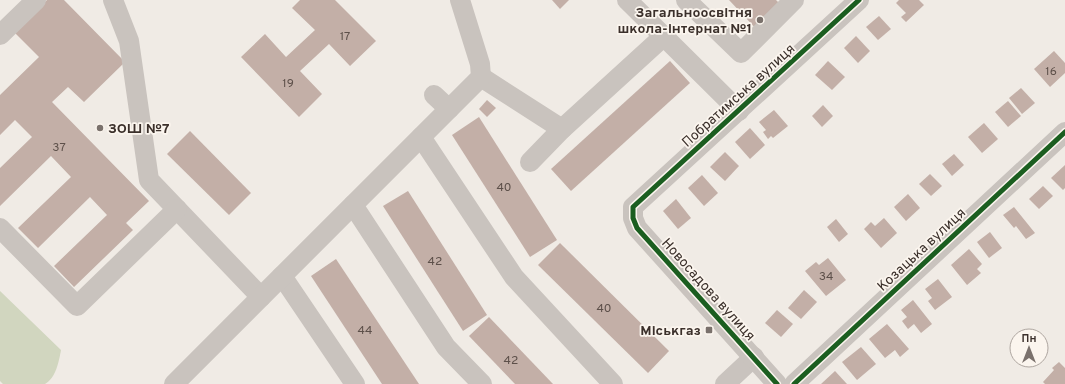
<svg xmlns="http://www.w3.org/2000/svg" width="1065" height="384" viewBox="0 0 1065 384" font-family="Overpass,sans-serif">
	<rect width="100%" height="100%" fill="#f0ebe5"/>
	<path fill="#d1d6bf" d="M0 291 61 350C59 361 56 378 45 384H3L0 381Z"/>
	<g fill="#c3afa7">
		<path d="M47 0H64L125 62 84 102 68 87 52 102 149 201 126 223 133 230 74 287 54 266 107 215 90 197 38 248 18 228 71 177 51 156 0 206V168L32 137 15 120 0 135V95L39 57 14 32Z"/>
		<path d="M300 0H335L376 41 350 66 329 44 300 71 322 94 299 117 241 57 265 34 286 57 315 30 292 8Z"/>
		<path d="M552 0H569L560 9Z"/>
		<path d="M729 0H776L784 8 759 32Z"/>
		<path d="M899 0H919L924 5 906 22 901 17 906 13 896 3Z"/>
		<path d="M879 16 891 29 878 40 866 27Z"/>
		<path d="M856 36 870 51 858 63 844 48Z"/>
		<path d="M1054 51 1065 63V73L1050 87 1034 69Z"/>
		<path d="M670 61 690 83 571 191 551 169Z"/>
		<path d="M828 61 845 77 832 90 815 75Z"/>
		<path d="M1021 88 1035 103 1022 114 1009 98Z"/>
		<path d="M487 100 496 108 487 117 479 109Z"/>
		<path d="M1008 101 1021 116 1008 127 995 112Z"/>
		<path d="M823 105 833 116 822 127 812 116Z"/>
		<path d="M774 110 788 126 773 138 771 136 768 139 763 132 766 130 759 122Z"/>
		<path d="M479 117 557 240 530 257 452 135Z"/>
		<path d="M984 123 998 139 982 153 968 137Z"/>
		<path d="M750 128 765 145 750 159 735 142Z"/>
		<path d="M190 131 251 193 229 215 167 154Z"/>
		<path d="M725 152 739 166 725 181 710 167Z"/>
		<path d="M954 154 964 165 952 176 942 164Z"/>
		<path d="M1065 165V188L1063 190 1051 178Z"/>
		<path d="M930 174 942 186 931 196 919 184Z"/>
		<path d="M702 175 718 193 704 206 688 188Z"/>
		<path d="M1043 186 1053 196 1039 209 1029 199Z"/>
		<path d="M408 191 487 315 463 331 383 206Z"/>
		<path d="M908 194 920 208 906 221 894 207Z"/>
		<path d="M676 199 691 218 678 229 663 211Z"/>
		<path d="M1014 207 1035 233 1026 239 1016 226 1014 228 1003 215Z"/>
		<path d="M884 218 897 233 881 248 864 229 871 222 875 226Z"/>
		<path d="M836 219 848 234 839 242 827 227Z"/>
		<path d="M990 232 1002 248 989 258 977 242Z"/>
		<path d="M560 243 669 351 648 373 538 265Z"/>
		<path d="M969 249 982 264 977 269 981 273 967 285 951 265Z"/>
		<path d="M828 258 846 280 826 296 805 271 816 262 819 265Z"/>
		<path d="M336 259 419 384H382L311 276Z"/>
		<path d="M938 279 952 297 935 310 928 301 932 298 925 289Z"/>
		<path d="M804 290 817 302 801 319 788 308Z"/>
		<path d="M913 300 932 324 921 333 914 324 908 329 902 321 907 317 901 310Z"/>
		<path d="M777 310 793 324 781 337 765 323Z"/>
		<path d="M489 317 553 384H515L469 336Z"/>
		<path d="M887 324 909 349 900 357 895 350 885 358 869 339Z"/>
		<path d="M861 347 876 364 857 380 842 362Z"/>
		<path d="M1059 362 1065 368V384H1045L1043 382 1054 370 1052 368Z"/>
		<path d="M835 371 847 384H821Z"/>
	</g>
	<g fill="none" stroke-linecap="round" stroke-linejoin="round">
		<g stroke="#c9c3be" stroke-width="20">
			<path d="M113 0 129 41 149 180 261 297"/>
			<path d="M627 0 739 111"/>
			<path d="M686 0 741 53 794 0"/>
			<path d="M0 35 36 0"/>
			<path d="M481 77 562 129"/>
			<path d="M434 95 449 109"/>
			<path d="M421 137 514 277 613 384"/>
			<path d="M530 162 562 129 664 36"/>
			<path d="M353 205 446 347 482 384"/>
			<path d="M0 228 77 306 177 209"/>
			<path d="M282 276 355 384"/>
			<path d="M174 384 481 77 480 64 460 0"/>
			<path d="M725 384 754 357"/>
			<path d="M777 384 637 228 633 218V207L859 0"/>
			<path d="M794 384 1065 132"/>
		</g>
		<g stroke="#fbf5ee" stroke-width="8">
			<g id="cycleway">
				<path d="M777 384 637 228 633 218V207L859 0"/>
				<path d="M794 384 1065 132"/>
			</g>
		</g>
		<use href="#cycleway" stroke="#1b5e20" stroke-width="5"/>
	</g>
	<g fill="#7a716c" stroke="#fbf5ee" stroke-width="1.5">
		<circle cx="760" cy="20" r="4"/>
		<circle cx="100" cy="128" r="4"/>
		<rect x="705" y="326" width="8" height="8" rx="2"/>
	</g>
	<g text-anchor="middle" stroke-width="3.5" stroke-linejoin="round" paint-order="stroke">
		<g font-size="12" fill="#5d504a">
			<text x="345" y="40">17</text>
			<text x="1051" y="75">16</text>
			<text x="288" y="87">19</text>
			<text x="59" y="151">37</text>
			<text x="504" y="191">40</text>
			<text x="435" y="265">42</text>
			<text x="826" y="280">34</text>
			<text x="604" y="312">40</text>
			<text x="365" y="334">44</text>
			<text x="511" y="364">42</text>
		</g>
		<g font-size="14" font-weight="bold" fill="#3b302b" stroke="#fbf5ee" text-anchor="end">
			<text x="752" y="17">Загальноосвітня<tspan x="752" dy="16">школа-інтернат №1</tspan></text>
			<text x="108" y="133" text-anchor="start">ЗОШ №7</text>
			<text x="701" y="335">Міськгаз</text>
		</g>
		<g font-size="14" fill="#3b302b" stroke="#fbf5ee">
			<text transform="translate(738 95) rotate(-42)" y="5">Побратимська вулиця</text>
			<text transform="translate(921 249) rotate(-43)" y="5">Козацька вулиця</text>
			<text transform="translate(709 289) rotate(48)" y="5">Новосадова вулиця</text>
		</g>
	</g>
	<g transform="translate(1029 348)"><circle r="19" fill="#fbf5ee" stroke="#aea6a0"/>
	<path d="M0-3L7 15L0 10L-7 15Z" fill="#7a716c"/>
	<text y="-6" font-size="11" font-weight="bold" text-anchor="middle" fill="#3b302b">Пн</text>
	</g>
</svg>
